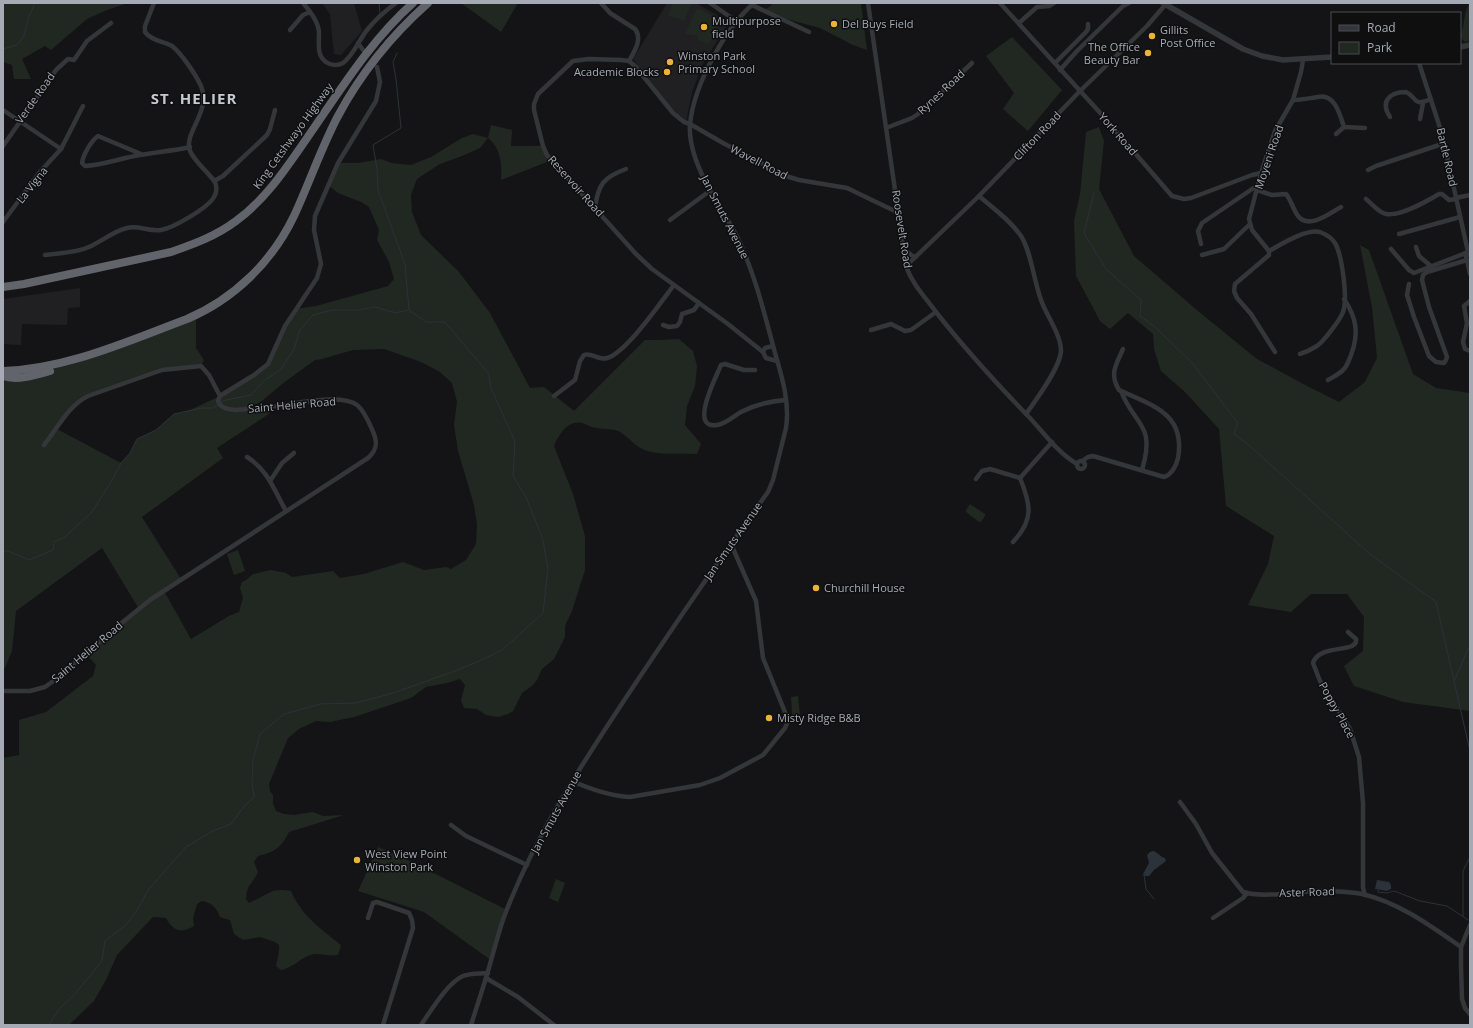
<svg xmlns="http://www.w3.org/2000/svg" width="1473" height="1028" viewBox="0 0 1473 1028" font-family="'Open Sans',sans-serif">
	<rect width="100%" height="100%" fill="#141416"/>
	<g fill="#202022">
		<path d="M322 3H354L362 31 341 55 334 54 330 14Z"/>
		<path d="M667 3H696L729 22 702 65 692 92 686 122 669 106 633 59Z"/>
		<path d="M80 288V307L68 308 67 325 22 324 21 345 3 344V299Z"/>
	</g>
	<g fill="#202821" fill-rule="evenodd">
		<path d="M3 3H128L107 10 87 19 51 50 45 46 22 59 31 79H14L12 65 3 62Z"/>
		<path d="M461 3H518L501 32Z"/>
		<path d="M673 3H688L691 5 684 21 668 15Z"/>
		<path d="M774 3H861L867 50 853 45 820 28 790 20 765 10Z"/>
		<path d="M1469 4 1470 41 1465 42 1460 37C1465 26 1463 14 1469 4Z"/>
		<path d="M697 8 723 21 708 44 698 40V36L685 34Z"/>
		<path d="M1012 37 1062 90 1028 131 1003 109 1014 93 986 56Z"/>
		<path d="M491 125 512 130 511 146H543L552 160 501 180C502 165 501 148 488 138L480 148 462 156 440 164 417 179 411 195 412 212 421 235 459 272 490 313 530 388 544 387 574 411 645 340H660L679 339 693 351 697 366 695 386 687 406 685 425 701 444 697 454C683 453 666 455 651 452 638 450 631 439 620 432 613 428 605 430 597 428 591 428 587 424 582 423 567 420 559 435 554 446L573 494 585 536V570L572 611 565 626V637L554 659 542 669 537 680 532 686 522 693 513 711 508 714 498 717 486 715 477 709 464 708 461 700 465 685 460 679 447 683 426 687 411 698 354 717 330 722 316 721 299 729 288 738 269 784 270 791 273 795V803L276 811 284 814 294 815 313 812 323 816 344 815 289 832C281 848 275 852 258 856L254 862 258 872C252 885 247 883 246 899L249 903C256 900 262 896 269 893 276 889 284 890 291 891 301 915 321 929 341 945L338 955C329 957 319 952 310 955 298 960 294 967 281 970L276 966C277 959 280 953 279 945L275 942 260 937 243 940 234 934 230 920 220 917C216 907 212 903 202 901L197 904 193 918 194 926C181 934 173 931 166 918L153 917 117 955 107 978 94 1001 69 1025H3V758L19 755V720L46 712 93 676 96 665 86 654 139 609 102 548 16 611 12 651 5 668H3V371L44 367 196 315V348L204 360 201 366 168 369 79 401 57 429 121 463 130 453 137 439 156 430 174 414 190 410 220 396 265 367 295 309 316 306 388 286 394 279 389 262 377 240 379 230 369 207 361 202 338 193 328 185 338 163H358L381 159 392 163 411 165 431 157 462 138 473 134 488 138ZM384 349 421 362 440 372 452 383 457 402 454 425 458 451 474 505 477 525 476 544 466 560 451 569 446 567 424 570 403 562 364 574 340 578 333 571 292 577 286 573 271 570 253 574 246 580 242 582 240 588 243 598 239 612 229 616 191 639 164 591 181 579 142 517 223 458 217 448 266 416 277 406 246 409 262 401 282 384 315 360 322 359 353 350Z"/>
		<path d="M1099 127 1104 141 1099 189 1134 256 1198 311 1257 359 1307 386 1339 402 1365 382 1377 358 1372 307 1360 245 1369 250 1413 374 1436 388 1470 393V711L1403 702 1354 686 1344 666 1363 651 1364 617 1347 594H1311L1291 612 1248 605 1268 564 1274 536 1226 506 1219 429 1185 392 1161 371 1154 349 1153 334 1128 313 1110 329 1100 321 1076 276 1074 221 1080 194 1086 132Z"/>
		<path d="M970 504 985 514V516L981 522H979L966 512V510Z"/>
		<path d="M238 550 245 571 234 575 227 554Z"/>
		<path d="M798 696 800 715H792L791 697Z"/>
		<path d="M378 847 404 858 507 910 492 961 424 912 358 891Z"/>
		<path d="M556 879 565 883 558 902 549 898Z"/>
	</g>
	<g fill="#2b3239">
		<path d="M1153 851C1158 852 1160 857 1165 858L1166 861 1154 870 1149 876H1145L1143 874 1149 863 1147 855 1150 852Z"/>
		<path d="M1377 880 1389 882 1391 885V889L1387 891 1375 889Z"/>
	</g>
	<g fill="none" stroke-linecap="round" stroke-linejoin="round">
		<g stroke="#2b3239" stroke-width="1">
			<path d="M379 3 380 14"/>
			<path d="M3 49 17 45 24 36 28 19 35 3"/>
			<path d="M1094 193 1084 233 1106 269 1141 300 1140 316 1155 327 1193 364 1238 423 1234 434 1251 447 1370 554 1436 602 1470 751"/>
			<path d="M220 403 226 400 251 395 264 381 281 369 294 349 300 330 313 315 332 310H359L375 307 396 313 408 310"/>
			<path d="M3 551H8L29 560 53 550 54 542 65 537 92 512 114 477 121 463 130 453 137 439 156 430 174 414 202 408H213L218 405"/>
			<path d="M1454 681 1470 645"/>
			<path d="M1144 875 1146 889 1154 899"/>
			<path d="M1378 890V892L1387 893 1394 891 1420 901 1447 906 1468 920"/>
			<path d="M1463 916V871L1470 857"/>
			<path d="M49 1025 59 1009 74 995 102 961 105 941 127 924 139 907 148 890 186 847 213 831 231 824 242 809 254 797 252 784 253 760 260 734 284 714 321 704 355 703 390 694 455 671 477 662 502 650 543 613 548 569 543 540 526 497 513 476 515 442 491 388 489 374 445 322H426L409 310 405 264 378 190 377 169 373 145 401 128 396 79 393 62 397 53"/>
		</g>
		<g stroke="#35363a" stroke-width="4.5">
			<path d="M303 3C310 11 319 22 319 33 319 40 318 48 320 54 323 63 334 68 343 63 353 56 359 40 367 30 375 20 385 11 396 3"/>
			<path d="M601 3 610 13 635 29C643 39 634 52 629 61"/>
			<path d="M710 3 736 21"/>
			<path d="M868 3 906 266C912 284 925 297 936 312 965 349 996 383 1029 417 1044 433 1058 453 1077 464"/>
			<path d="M1000 3 1103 116 1172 196 1184 199 1191 198 1252 175 1261 173"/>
			<path d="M752 5 809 32"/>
			<path d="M1019 23 1037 7 1049 6 1054 3"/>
			<path d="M290 30 303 15 310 12"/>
			<path d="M358 43 363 50"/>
			<path d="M1055 63 1086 32 1088 29V24"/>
			<path d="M1419 63 1442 134 1468 252 1470 255"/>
			<path d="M1060 70 1077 51 1123 6 1129 3"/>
			<path d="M1293 100C1302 100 1310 98 1318 97 1335 93 1340 115 1344 127L1365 128"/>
			<path d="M3 110 61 149 39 173 3 222"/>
			<path d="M1390 117C1380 102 1389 92 1406 92 1419 98 1411 107 1431 99"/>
			<path d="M1420 119 1423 103"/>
			<path d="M886 128 912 118 918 114 972 63"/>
			<path d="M1336 134 1344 127"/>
			<path d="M3 146 56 70 68 59 74 60 87 41 111 23"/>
			<path d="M61 149 83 106"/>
			<path d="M141 154 98 136C91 141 83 155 82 163L85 166C104 165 121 158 140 155 156 152 173 151 190 147"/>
			<path d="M1368 170 1376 166 1445 143"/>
			<path d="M214 181 223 176 267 135 270 129 275 110"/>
			<path d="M1257 190 1272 195 1286 194C1291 200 1293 209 1298 216 1309 230 1330 213 1341 207"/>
			<path d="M979 196C994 209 1010 220 1021 236 1032 253 1034 285 1043 305 1049 319 1061 336 1061 351 1060 368 1036 400 1026 414"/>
			<path d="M1456 198 1470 195"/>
			<path d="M1366 199C1371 203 1379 213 1386 214 1400 217 1427 201 1439 194H1442L1449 200 1456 199"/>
			<path d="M595 208C598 184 604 177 626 169"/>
			<path d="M670 220 711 190"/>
			<path d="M1399 234 1460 217"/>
			<path d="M1201 244 1198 231 1202 223 1258 185"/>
			<path d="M1416 247 1419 256 1432 267"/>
			<path d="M904 249 911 255 916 257"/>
			<path d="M1391 249 1409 270 1414 273 1466 253"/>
			<path d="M1269 251C1282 244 1305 229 1320 232 1325 234 1332 238 1335 243 1342 255 1348 299 1343 312 1340 320 1324 341 1317 346 1312 349 1306 352 1300 354"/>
			<path d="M45 255C59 253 76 253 89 247 102 241 114 231 127 228 139 225 149 232 161 230 173 228 208 208 214 197 217 192 217 187 215 182 208 172 195 162 190 151 183 133 212 111 201 86 196 75 182 54 172 46 164 41 151 41 145 32V26L154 3"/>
			<path d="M1202 255 1224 249 1249 225"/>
			<path d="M1467 260 1470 274"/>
			<path d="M906 266 979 196 1080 91 1147 26 1165 5"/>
			<path d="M1409 284 1407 295 1414 317 1429 356 1436 362 1444 363 1446 360 1447 357 1429 307 1422 280 1423 275 1427 272 1467 260 1465 253"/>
			<path d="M1470 301 1464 306 1467 323 1463 342 1465 349 1470 351"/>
			<path d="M663 325 669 327 677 326 680 322 682 314 694 310 699 303"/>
			<path d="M871 330 891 324 905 331 911 330 936 312"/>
			<path d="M763 352 765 348 773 346"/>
			<path d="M1275 352 1251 314 1237 298 1234 291 1235 284 1269 255V251L1252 230 1249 219 1261 173 1275 131 1293 100 1301 72 1303 60"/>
			<path d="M777 361 766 358 763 352 728 324 652 269 636 254 547 155 543 146 534 110V104L538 94 573 61 589 59 621 60 629 61 635 66 673 113 684 122 690 124 723 143 786 176 799 180 847 188 899 213"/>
			<path d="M755 370H744L725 364 721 365C717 375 688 430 717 425 725 424 734 416 741 412 755 405 770 401 786 400"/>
			<path d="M1328 380C1333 377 1340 374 1344 369 1347 366 1349 360 1351 355 1359 334 1357 318 1344 299"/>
			<path d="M1121 391C1135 427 1156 423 1142 470"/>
			<path d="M554 396 575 380 580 361 584 355C592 352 598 361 607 358 626 353 661 302 674 285"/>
			<path d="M44 445C57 429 68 406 88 396L162 370 201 366 209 375 220 396"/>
			<path d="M247 457C268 470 274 490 286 511"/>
			<path d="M1082 461 1088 457 1093 456 1164 477C1173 474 1176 466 1178 458 1186 413 1151 405 1119 390 1109 374 1116 365 1123 349"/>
			<circle cx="1081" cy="465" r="4"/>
			<path d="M976 479 982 471 990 469 1020 478 1052 442"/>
			<path d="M270 481 282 463 294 453"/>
			<path d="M1013 542C1034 520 1031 505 1020 478"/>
			<path d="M1348 632 1356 639C1359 654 1319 643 1313 663L1320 681 1350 729 1359 757 1363 803V888L1365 895"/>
			<path d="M3 691H30L45 687 56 679 113 630 150 600 368 458C376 451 378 444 374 434 370 425 365 411 357 405 341 393 295 404 276 406 263 407 250 409 236 410 229 409 221 409 218 401L220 396 223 394 254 375 268 364 285 326 317 278 321 264 314 230 315 216 338 163 376 101 380 82 377 67"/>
			<path d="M572 781C590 789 611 796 630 797L700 785 720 778 763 755 785 728 788 721 787 717 763 658 756 601 731 544"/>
			<path d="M1180 802 1196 824 1212 853 1243 892C1261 898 1297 892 1316 891 1331 891 1347 891 1362 894 1398 902 1431 926 1461 947"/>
			<path d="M451 825 466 836 527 865"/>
			<path d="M368 918 373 903 377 902 409 913 412 920 413 928 383 1025"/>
			<path d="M1213 918 1243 898 1247 893"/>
			<path d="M1470 925 1461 947V967L1462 999 1465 1008 1470 1014"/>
			<path d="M421 1025C431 1011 448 982 463 976 471 973 480 974 488 973"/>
			<path d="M471 1025 486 978"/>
			<path d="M554 1025 518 997 486 978C492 958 497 937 504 917 536 832 587 756 637 681 680 617 723 554 768 492L773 480 786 428C790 403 782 377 775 353 765 316 756 278 740 243 727 214 703 185 694 154 691 144 689 135 690 124 694 85 725 28 754 3"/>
		</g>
		<g stroke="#35363a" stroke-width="5.5">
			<path d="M1163 3 1243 49 1262 56 1283 60 1332 57"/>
			<path d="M1460 47 1470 45"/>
		</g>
		<g stroke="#61646b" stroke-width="8">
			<path d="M3 287 24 284 171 252C194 244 216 236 236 221 265 200 285 170 305 141 338 94 369 42 413 3"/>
			<path d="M3 371C67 369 128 341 187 319 234 299 272 262 294 216 309 184 321 148 338 116 361 73 391 36 428 3"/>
			<path d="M3 376C17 381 36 375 50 371"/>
		</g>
	</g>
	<g fill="#ebb436" stroke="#0f0f10" stroke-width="1.5">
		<circle cx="834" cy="24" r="4"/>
		<circle cx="704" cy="27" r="4"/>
		<circle cx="1152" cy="36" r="4"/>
		<circle cx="1148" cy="53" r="4"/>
		<circle cx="670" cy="62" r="4"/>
		<circle cx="667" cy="72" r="4"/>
		<circle cx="816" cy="588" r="4"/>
		<circle cx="769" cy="718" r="4"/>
		<circle cx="357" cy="860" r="4"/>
	</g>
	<g text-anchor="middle" stroke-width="3" stroke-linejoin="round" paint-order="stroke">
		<g font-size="11" fill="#a6aab5" stroke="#0f0f10" text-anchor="start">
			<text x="712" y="25">Multipurpose<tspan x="712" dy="13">field</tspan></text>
			<text x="842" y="28">Del Buys Field</text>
			<text x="1160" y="34">Gillits<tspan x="1160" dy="13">Post Office</tspan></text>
			<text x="1140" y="51" text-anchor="end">The Office<tspan x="1140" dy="13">Beauty Bar</tspan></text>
			<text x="678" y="60">Winston Park<tspan x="678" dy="13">Primary School</tspan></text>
			<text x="659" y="76" text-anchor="end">Academic Blocks</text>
			<text x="824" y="592">Churchill House</text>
			<text x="777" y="722">Misty Ridge B&amp;B</text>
			<text x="365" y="858">West View Point<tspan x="365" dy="13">Winston Park</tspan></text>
		</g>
		<g font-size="11" fill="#a6aab5" stroke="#0f0f10">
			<text transform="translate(941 92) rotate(-43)" y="4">Rynes Road</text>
			<text transform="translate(35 98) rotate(-55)" y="4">Verde Road</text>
			<text transform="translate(1118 134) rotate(49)" y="4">York Road</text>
			<text transform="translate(293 136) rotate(-54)" y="4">King Cetshwayo Highway</text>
			<text transform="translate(1037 136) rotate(-46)" y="4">Clifton Road</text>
			<text transform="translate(1269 157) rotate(-71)" y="4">Moyeni Road</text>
			<text transform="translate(1447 157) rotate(77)" y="4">Bartle Road</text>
			<text transform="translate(759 162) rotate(27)" y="4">Wavell Road</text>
			<text transform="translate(32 185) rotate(-52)" y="4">La Vigna</text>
			<text transform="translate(576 186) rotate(48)" y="4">Reservoir Road</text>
			<text transform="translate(725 217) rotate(63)" y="4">Jan Smuts Avenue</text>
			<text transform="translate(902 229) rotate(81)" y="4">Roosevelt Road</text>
			<text transform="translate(292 405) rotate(-5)" y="4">Saint Helier Road</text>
			<text transform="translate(733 541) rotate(-55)" y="4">Jan Smuts Avenue</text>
			<text transform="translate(87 652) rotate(-40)" y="4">Saint Helier Road</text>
			<text transform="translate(1337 710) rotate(61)" y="4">Poppy Place</text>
			<text transform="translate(556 812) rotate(-61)" y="4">Jan Smuts Avenue</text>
			<text transform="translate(1307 892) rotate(-2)" y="4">Aster Road</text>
		</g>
		<g font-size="15" font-weight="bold" letter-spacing="1" fill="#c7c9d2" stroke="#0f0f10">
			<text x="194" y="104">ST. HELIER</text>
		</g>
	</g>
	<rect width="1473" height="1028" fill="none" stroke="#a6aab5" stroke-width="8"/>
	<rect x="1331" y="12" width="130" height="52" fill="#0f0f10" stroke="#4b4d52"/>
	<rect x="1339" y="25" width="20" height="6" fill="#35363a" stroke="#4b4d52"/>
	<text x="1367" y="32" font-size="12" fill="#a6aab5">Road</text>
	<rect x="1339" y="42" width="20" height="12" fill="#202821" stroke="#4b4d52"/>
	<text x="1367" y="52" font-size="12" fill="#a6aab5">Park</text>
</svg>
